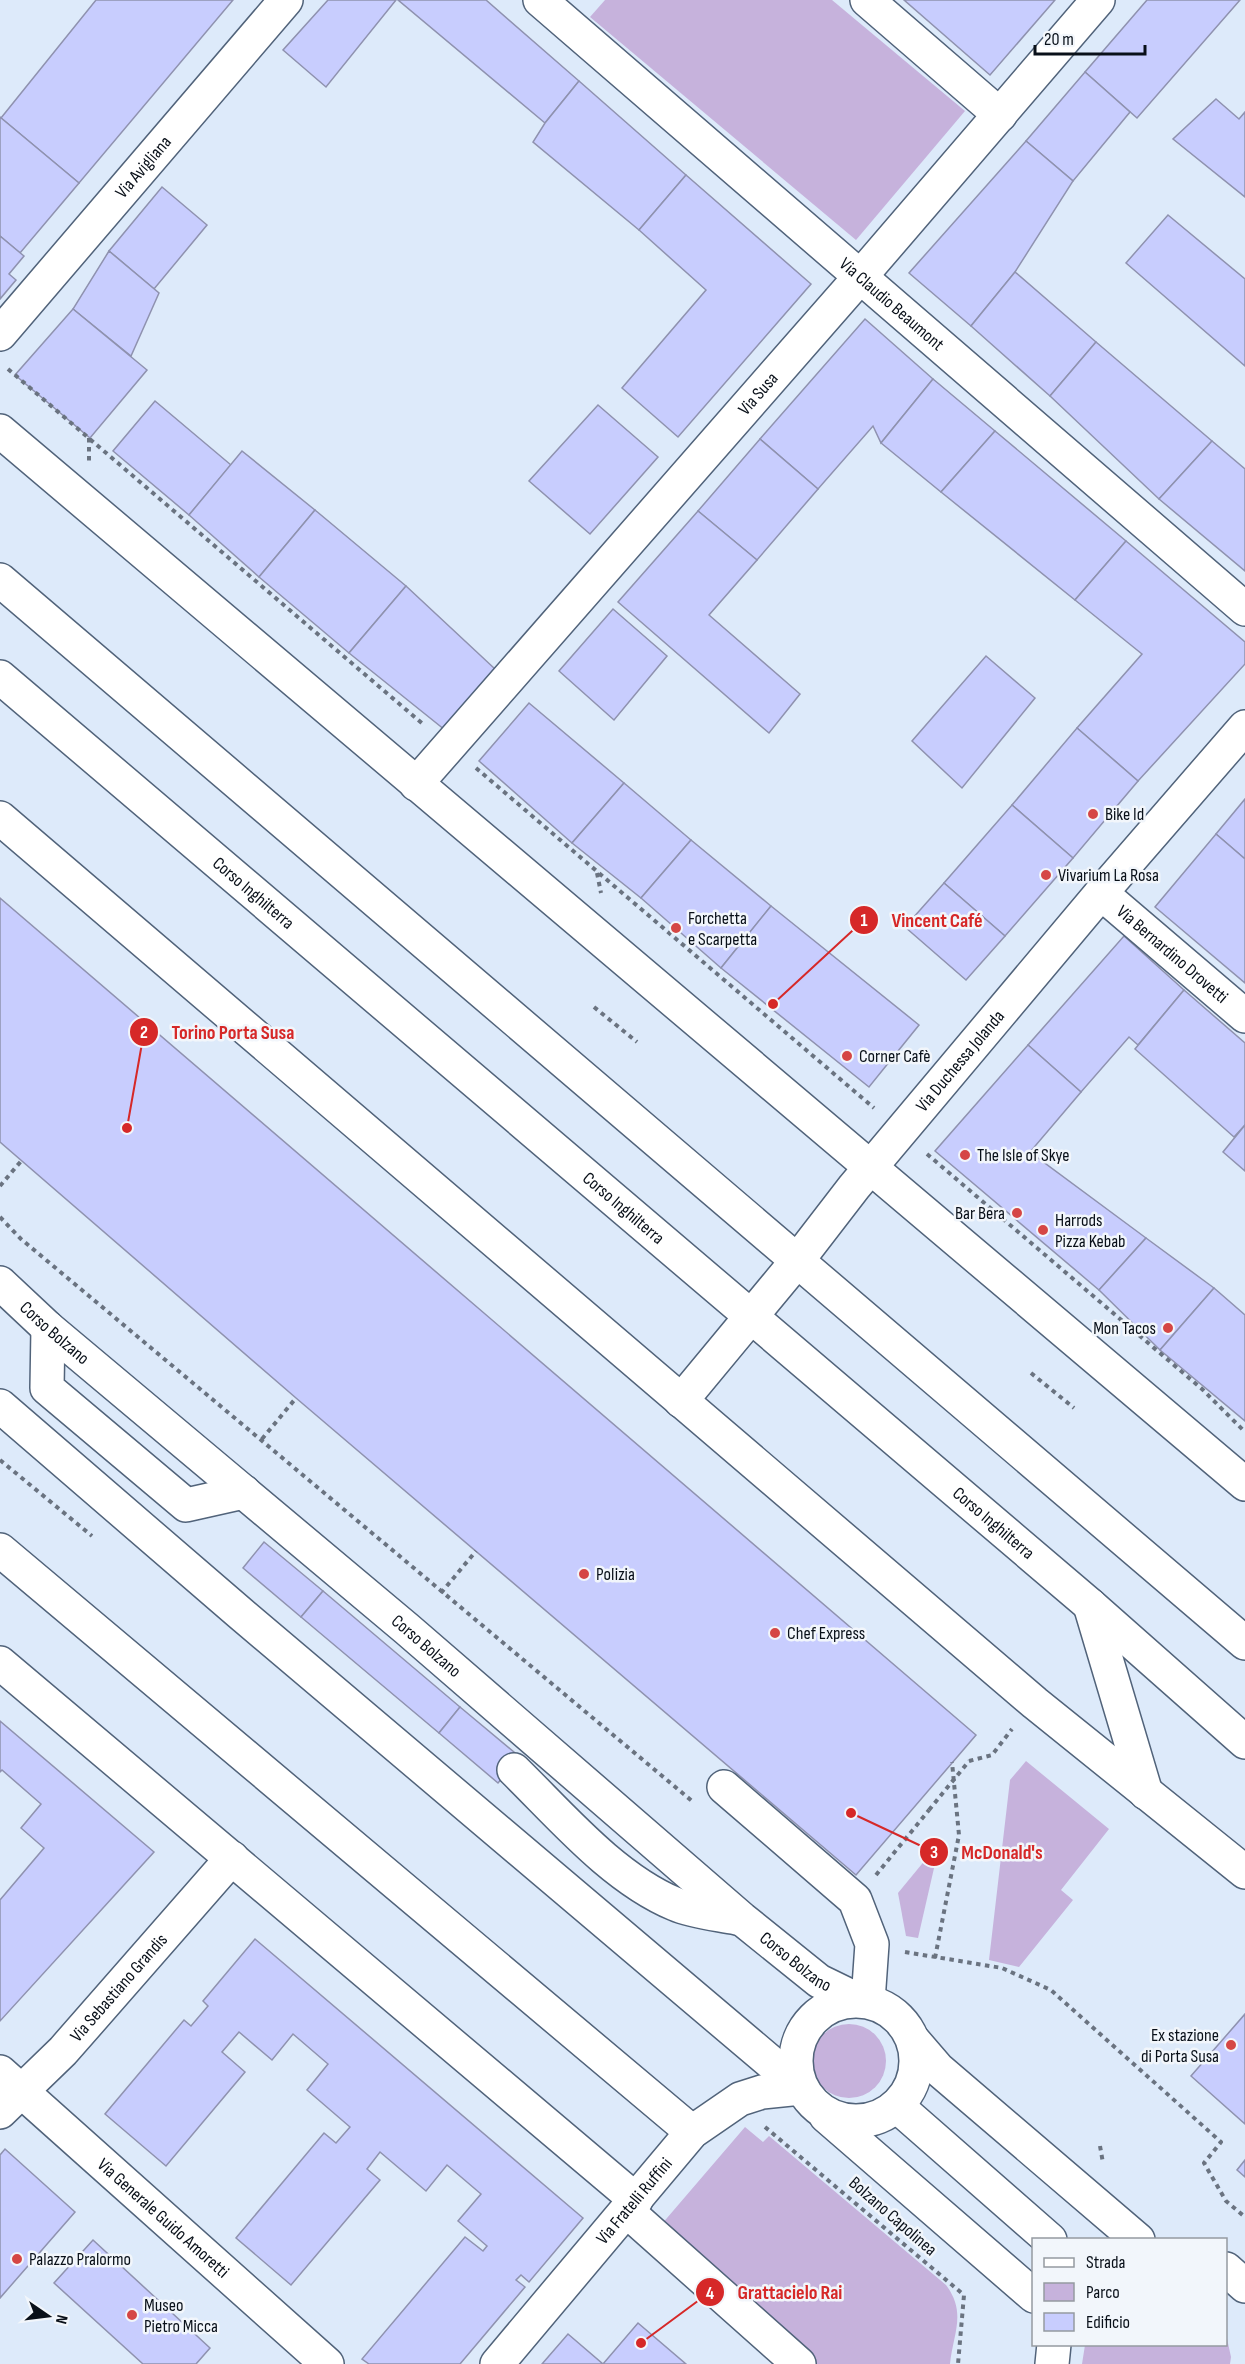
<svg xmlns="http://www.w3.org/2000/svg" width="1245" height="2364" viewBox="0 0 1245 2364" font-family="'Sofia Sans Condensed',sans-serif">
	<rect width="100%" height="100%" fill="#ddeafa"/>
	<g fill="#c6b2dc">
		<path d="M605 0H832L965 111 856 240 590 17Z"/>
		<path d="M1026 1761 1109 1829 1061 1890 1073 1900 1019 1967 989 1960 1010 1780Z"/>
		<path d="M940 1842 918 1938 906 1936 898 1893Z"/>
		<circle cx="849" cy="2061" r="37"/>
		<path d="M745 2127 763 2142 769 2136 946 2285C967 2313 953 2334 950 2364H809L655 2232Z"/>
		<path d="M1226 2334 1231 2357 1230 2364H1082L1085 2345 1226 2344Z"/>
	</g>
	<g fill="#c8cdfe" stroke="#8f92af" stroke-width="1.5">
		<path d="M96 0H233L79 183 1 118Z"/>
		<path d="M328 0H396L326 87 283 50Z"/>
		<path d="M398 0H486L579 81 545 123Z"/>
		<path d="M904 0H1055L990 75Z"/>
		<path d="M1147 0H1240L1137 118 1085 72Z"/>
		<path d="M1085 72 1130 112 1073 181 1026 141Z"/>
		<path d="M579 81 686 175 639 230 533 142 545 123Z"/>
		<path d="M1216 99 1239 119 1245 112V197L1173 139Z"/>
		<path d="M0 117 79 183 20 253 0 236Z"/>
		<path d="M1026 141 1073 181 1015 272 971 326 909 273Z"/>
		<path d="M686 175 811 284 678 437 622 388 706 290 639 230Z"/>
		<path d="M162 187 207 225 154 289 109 251Z"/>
		<path d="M1168 215 1245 279V366L1126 263Z"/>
		<path d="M0 236 24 256 9 274 16 280 0 299Z"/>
		<path d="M109 251 159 293 131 356 73 309Z"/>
		<path d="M1015 272 1096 342 1050 396 971 326Z"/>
		<path d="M73 309 147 370 90 438 15 375Z"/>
		<path d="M865 319 933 379 881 443 873 426 818 489 760 439Z"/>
		<path d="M1096 342 1212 441 1159 499 1050 396Z"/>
		<path d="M933 379 995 431 941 492 881 443Z"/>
		<path d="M155 401 231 465 189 515 113 451Z"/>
		<path d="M598 405 658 457 590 534 529 481Z"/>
		<path d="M995 431 1126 541 1075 600 941 492Z"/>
		<path d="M760 439 818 489 757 560 698 511Z"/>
		<path d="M1212 441 1245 469V571L1159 499Z"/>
		<path d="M242 451 315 510 259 577 189 515Z"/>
		<path d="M315 510 406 586 349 653 259 577Z"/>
		<path d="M698 511 757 560 709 615 800 694 769 733 618 602Z"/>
		<path d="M1126 541 1245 642V664L1138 781 1077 728 1142 654 1075 600Z"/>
		<path d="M406 586 495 669 445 730 349 653Z"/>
		<path d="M613 609 667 656 614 720 559 671Z"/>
		<path d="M986 656 1035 698 962 788 912 741Z"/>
		<path d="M529 703 624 783 572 843 479 761Z"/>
		<path d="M1077 728 1138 781 1073 858 1012 805Z"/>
		<path d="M624 783 691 840 641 898 572 843Z"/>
		<path d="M1245 799V859L1216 834Z"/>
		<path d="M1012 805 1073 858 1005 936 944 883Z"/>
		<path d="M1216 834 1245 859V983L1155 907Z"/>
		<path d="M691 840 771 906 721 968 641 898Z"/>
		<path d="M944 883 1005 936 966 980 905 927Z"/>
		<path d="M0 898 976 1735 856 1875 296 1398 0 1142Z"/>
		<path d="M771 906 919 1025 869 1087 721 968Z"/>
		<path d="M1124 936 1184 990 1138 1045 1129 1037 1081 1092 1028 1045Z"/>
		<path d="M1184 990 1245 1043V1125L1234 1137 1135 1049Z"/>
		<path d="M1028 1045 1081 1092 1030 1152 1146 1238 1099 1290 935 1151Z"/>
		<path d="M1245 1125V1171L1223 1152Z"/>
		<path d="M1146 1238 1214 1288 1160 1350 1099 1290Z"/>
		<path d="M1214 1288 1245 1315V1421L1160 1350Z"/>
		<path d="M264 1542 323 1591 301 1617 243 1568Z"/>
		<path d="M323 1591 460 1707 439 1733 301 1617Z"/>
		<path d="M460 1707 520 1757 498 1783 439 1733Z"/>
		<path d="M0 1721 154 1852 0 2021V1900L44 1848 21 1828 41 1804 2 1770 0 1772Z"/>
		<path d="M255 1939 583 2218 529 2282 521 2275 516 2280 525 2287 460 2364H369L362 2359 465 2237 483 2251 487 2246 458 2221 481 2194 447 2165 426 2191 380 2152 367 2169 380 2180 291 2285 236 2238 324 2133 336 2143 350 2127 307 2090 328 2064 293 2034 272 2060 239 2032 222 2052 245 2072 166 2166 105 2114 184 2020 191 2026 208 2006 203 2001Z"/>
		<path d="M1245 2014V2124L1191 2076Z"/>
		<path d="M5 2149 75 2212 0 2298V2155Z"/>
		<path d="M1245 2160V2177L1237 2170Z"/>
		<path d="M93 2240 210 2348 196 2364H143L54 2283Z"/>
		<path d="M638 2323 686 2364H603Z"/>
		<path d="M568 2334 603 2364H542Z"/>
	</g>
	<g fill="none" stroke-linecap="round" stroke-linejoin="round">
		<g stroke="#51637a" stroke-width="36">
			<g id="minor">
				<path id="s1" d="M540 0 1245 609"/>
				<path d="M867 0 1000 115"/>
				<path id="s2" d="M0 334 286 0"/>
				<path d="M0 431 1245 1484"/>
				<path id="s3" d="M416 784 860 277 1098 0"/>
				<path d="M0 818 1035 1703 1245 1872"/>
				<path id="s4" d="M1101 893 1245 1016"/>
				<path id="s5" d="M0 1283 48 1328 407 1629 742 1919 819 1981 858 2000"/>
				<path d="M48 1328 47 1388 186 1505 244 1492"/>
				<path id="s6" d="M681 1401 797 1261 854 1187 1101 893 1245 727"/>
				<path d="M0 1406 240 1613 801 2088"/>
				<path d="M0 1550 692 2132"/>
				<path d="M0 1663 636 2200"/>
				<path d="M514 1770C561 1816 613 1878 675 1904 693 1912 717 1914 737 1918"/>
				<path d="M724 1787 855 1900 872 1944 868 2001"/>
				<circle cx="856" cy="2061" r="60"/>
				<path d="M913 2040 938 2069 1138 2240"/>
				<path id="s7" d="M0 2072 327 2364"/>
				<path d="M897 2106 1050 2240"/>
				<path id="s8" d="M0 2112 63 2051 232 1858"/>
				<path d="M826 2116 1034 2296"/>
				<path d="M627 2211 799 2364"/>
				<path id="s9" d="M497 2364 692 2132 740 2099 762 2092 801 2088"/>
			</g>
		</g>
		<g stroke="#51637a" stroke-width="36">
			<g id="major">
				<path d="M0 580 1245 1643"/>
				<path id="s10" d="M0 677 1090 1605 1245 1742"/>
				<path d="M1090 1605 1146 1793"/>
				<path d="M1226 2269 1245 2286"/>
				<path d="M1052 2364 1054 2344"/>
			</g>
		</g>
		<g stroke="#6a7380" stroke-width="4" stroke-dasharray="4.5 4.5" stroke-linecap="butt">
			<path d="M8 369 424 725"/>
			<path d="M89 438V461"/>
			<path d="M476 768 874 1108"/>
			<path d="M597 873 601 893"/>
			<path d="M594 1007 637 1042"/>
			<path d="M927 1154 1202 1389 1245 1432"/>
			<path d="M0 1186 22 1160"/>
			<path d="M0 1217 21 1239 692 1801"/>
			<path d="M1031 1373 1074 1408"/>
			<path d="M262 1439 296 1398"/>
			<path d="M0 1460 92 1536"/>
			<path d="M441 1593 476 1551"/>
			<path d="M969 1761 992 1755 1012 1729"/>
			<path d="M876 1875 929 1810"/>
			<path d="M905 1952 1002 1968 1051 1990 1221 2142 1204 2163 1226 2201 1245 2217"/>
			<path d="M935 1958 959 1835 952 1762"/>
			<path d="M765 2127 964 2295 958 2364"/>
			<path d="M1100 2146 1103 2163"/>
		</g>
		<use href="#minor" stroke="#fff" stroke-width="33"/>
		<use href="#major" stroke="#fff" stroke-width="33"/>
		<path stroke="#6a7380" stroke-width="4" stroke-dasharray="4.5 4.5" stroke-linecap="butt" d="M929 1810 969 1761"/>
	</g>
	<g fill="#d54645" stroke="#f2f6fb" stroke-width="2">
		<circle cx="1093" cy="814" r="6"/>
		<circle cx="1046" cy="875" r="6"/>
		<circle cx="676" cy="928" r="6"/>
		<circle cx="847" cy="1056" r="6"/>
		<circle cx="965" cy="1155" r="6"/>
		<circle cx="1017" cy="1213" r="6"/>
		<circle cx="1043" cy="1230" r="6"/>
		<circle cx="1168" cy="1328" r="6"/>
		<circle cx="584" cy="1574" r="6"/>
		<circle cx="775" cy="1633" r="6"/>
		<circle cx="1231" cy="2045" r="6"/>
		<circle cx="17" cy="2259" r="6"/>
		<circle cx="132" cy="2315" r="6"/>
	</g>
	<g text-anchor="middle" stroke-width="5" stroke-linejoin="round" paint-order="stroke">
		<g font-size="18" fill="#091019" stroke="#f2f6fb">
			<text dy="6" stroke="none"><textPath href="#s2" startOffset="220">Via Avigliana</textPath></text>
			<text dy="6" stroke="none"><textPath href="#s1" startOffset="465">Via Claudio Beaumont</textPath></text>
			<text dy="6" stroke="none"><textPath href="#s3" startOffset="519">Via Susa</textPath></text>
			<text dy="6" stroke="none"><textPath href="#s10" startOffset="333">Corso Inghilterra</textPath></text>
			<text dy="6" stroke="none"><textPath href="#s4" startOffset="94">Via Bernardino Drovetti</textPath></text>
			<text dy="6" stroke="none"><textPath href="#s6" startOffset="440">Via Duchessa Jolanda</textPath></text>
			<text dy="6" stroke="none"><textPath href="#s10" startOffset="819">Corso Inghilterra</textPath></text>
			<text dy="6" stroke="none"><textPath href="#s5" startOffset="74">Corso Bolzano</textPath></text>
			<text dy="6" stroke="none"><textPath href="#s10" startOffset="1305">Corso Inghilterra</textPath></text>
			<text dy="6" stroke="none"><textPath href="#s5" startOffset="560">Corso Bolzano</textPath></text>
			<text dy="6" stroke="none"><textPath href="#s5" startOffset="1046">Corso Bolzano</textPath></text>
			<text dy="6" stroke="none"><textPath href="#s8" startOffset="172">Via Sebastiano Grandis</textPath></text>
			<text dy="6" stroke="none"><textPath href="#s9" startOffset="213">Via Fratelli Ruffini</textPath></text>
			<text transform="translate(893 2216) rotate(41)" y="6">Bolzano Capolinea</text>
			<text dy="6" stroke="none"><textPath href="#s7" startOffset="219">Via Generale Guido Amoretti</textPath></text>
		</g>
		<g font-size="18" fill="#091019" stroke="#f2f6fb" text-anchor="start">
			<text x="1105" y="820">Bike Id</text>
			<text x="1058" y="881">Vivarium La Rosa</text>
			<text x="688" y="924">Forchetta<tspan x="688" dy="21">e Scarpetta</tspan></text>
			<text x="859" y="1062">Corner Cafè</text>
			<text x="977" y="1161">The Isle of Skye</text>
			<text x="1005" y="1219" text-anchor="end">Bar Bera</text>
			<text x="1055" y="1226">Harrods<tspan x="1055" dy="21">Pizza Kebab</tspan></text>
			<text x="1156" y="1334" text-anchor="end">Mon Tacos</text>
			<text x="596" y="1580">Polizia</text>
			<text x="787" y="1639">Chef Express</text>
			<text x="1219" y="2041" text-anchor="end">Ex stazione<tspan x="1219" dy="21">di Porta Susa</tspan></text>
			<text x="29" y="2265">Palazzo Pralormo</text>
			<text x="144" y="2311">Museo<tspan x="144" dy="21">Pietro Micca</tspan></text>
		</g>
	</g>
	<path fill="none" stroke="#d62828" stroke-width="2" d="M773 1004L864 920M127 1128L144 1032M851 1813L934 1852M641 2343L710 2292"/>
	<g fill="#d62828" stroke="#f2f6fb" stroke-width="2">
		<circle cx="773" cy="1004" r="6"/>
		<circle cx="127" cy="1128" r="6"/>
		<circle cx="851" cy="1813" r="6"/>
		<circle cx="641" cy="2343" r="6"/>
		<circle cx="864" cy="920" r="15"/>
		<circle cx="144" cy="1032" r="15"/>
		<circle cx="934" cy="1852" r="15"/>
		<circle cx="710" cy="2292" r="15"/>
	</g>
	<g font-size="18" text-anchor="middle" font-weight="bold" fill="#fff">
		<text x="864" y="926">1</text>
		<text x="144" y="1038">2</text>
		<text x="934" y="1858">3</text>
		<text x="710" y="2299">4</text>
	</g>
	<g font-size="20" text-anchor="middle" font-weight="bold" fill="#d62828" stroke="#f2f6fb" stroke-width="5" stroke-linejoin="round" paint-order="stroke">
		<text x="937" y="927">Vincent Café</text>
		<text x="233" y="1039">Torino Porta Susa</text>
		<text x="1002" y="1859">McDonald's</text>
		<text x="790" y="2299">Grattacielo Rai</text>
	</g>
	<rect x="1032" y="2238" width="195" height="108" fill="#f2f6fb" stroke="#959aa1" stroke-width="1.5"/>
	<rect x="1044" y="2258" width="30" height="9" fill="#ffffff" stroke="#959aa1" stroke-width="1.5"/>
	<text x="1086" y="2268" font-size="18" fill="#091019">Strada</text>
	<rect x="1044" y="2283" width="30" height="18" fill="#c6b2dc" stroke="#959aa1" stroke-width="1.5"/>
	<text x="1086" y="2298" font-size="18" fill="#091019">Parco</text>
	<rect x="1044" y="2313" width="30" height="18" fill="#c8cdfe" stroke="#959aa1" stroke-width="1.5"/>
	<text x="1086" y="2328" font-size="18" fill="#091019">Edificio</text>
	<g transform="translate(48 2316) rotate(104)" stroke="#f2f6fb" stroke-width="4.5" paint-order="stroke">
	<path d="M0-4.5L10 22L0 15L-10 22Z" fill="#091019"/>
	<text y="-9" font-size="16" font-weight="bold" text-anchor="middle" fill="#091019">N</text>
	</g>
	<path d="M1035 45v9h110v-9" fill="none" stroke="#091019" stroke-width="3"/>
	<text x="1044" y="45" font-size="18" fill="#091019" stroke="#f2f6fb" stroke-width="4.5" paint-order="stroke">20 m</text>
</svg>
